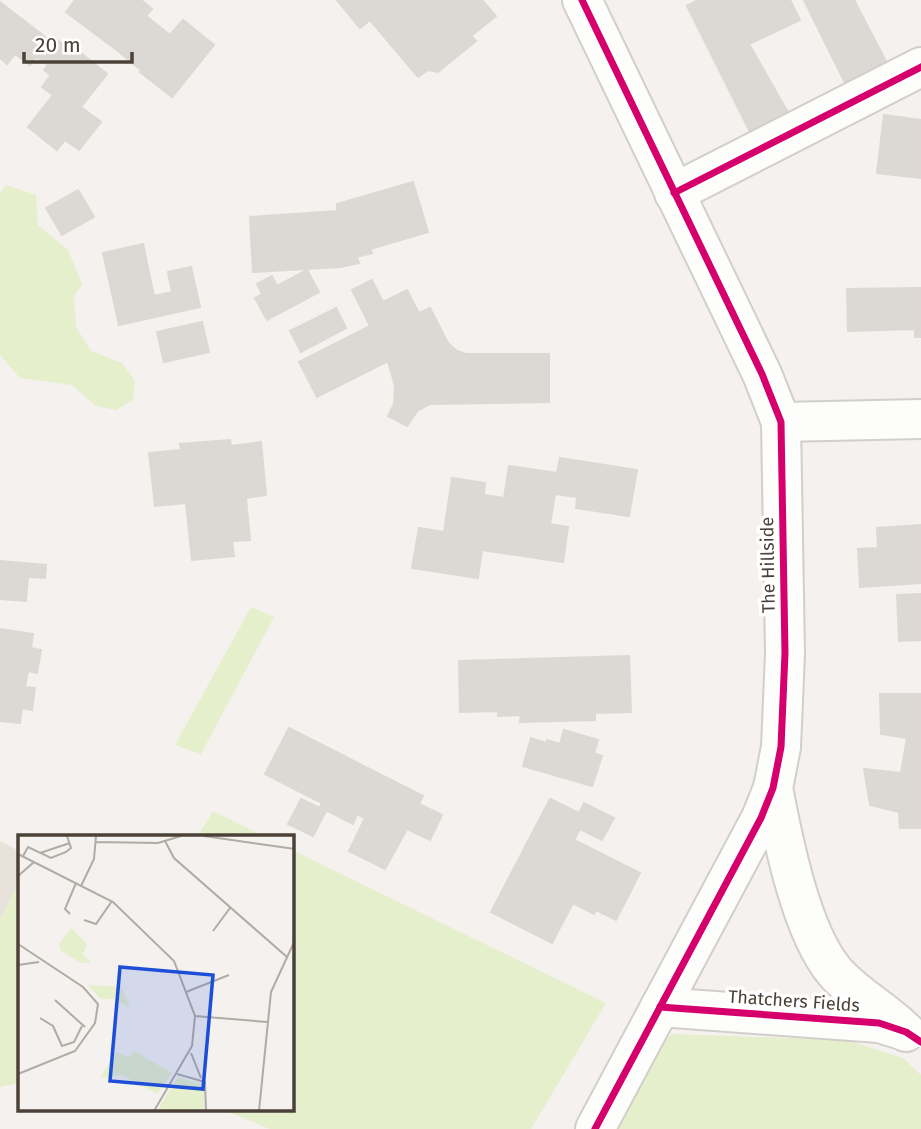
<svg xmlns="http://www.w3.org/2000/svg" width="921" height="1129" viewBox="0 0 921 1129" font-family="'Fira Sans',sans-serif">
	<rect width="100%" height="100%" fill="#f4f1ee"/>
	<path fill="#e8e2db" d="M0 841 19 851V883L0 920Z"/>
	<g fill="#e6efcc">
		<path d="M6 185 36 195 38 225 68 250 82 284 74 296 76 327 91 351 122 363 135 381 133 400 116 410 96 406 72 385 20 378 0 355V193Z"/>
		<path d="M251 607 274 617 201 754 175 745Z"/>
		<path d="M213 811 265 837H197Z"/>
		<path d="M292 850 606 1003 531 1129H270L224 1110H292Z"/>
		<path d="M19 883V1083L0 1087V920Z"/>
		<path d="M672 1034 847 1040 903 1058 921 1075V1129H610L641 1065Z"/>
	</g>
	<g fill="#dcd8d4" stroke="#ddd8d3" stroke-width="2">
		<path d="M75 0H141L152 9 146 16 170 35 183 20 214 45 172 97 140 72 142 71 118 51 66 12Z"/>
		<path d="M337 0H482L496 16 471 36 476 41 438 72 428 70 418 77 370 20 360 28Z"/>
		<path d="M698 0H790L800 20 749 44 790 116 752 136 687 6Z"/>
		<path d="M804 0H854L889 67 847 87Z"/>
		<path d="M0 2 49 40 30 65 15 54 7 64 0 58Z"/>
		<path d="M52 36 64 45 48 65 36 57Z"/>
		<path d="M67 42 107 74 81 107 101 122 79 150 65 140 57 150 28 127 53 95 42 87 51 75 44 70Z"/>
		<path d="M884 115 921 120V178L877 173Z"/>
		<path d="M413 182 428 232 370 249 372 253 357 257 359 263 340 267 253 272 250 217 337 211V204Z"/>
		<path d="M78 190 94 217 62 235 46 208Z"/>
		<path d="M143 244 154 296 172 292 168 272 191 267 200 307 119 325 103 253Z"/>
		<path d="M307 270 319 292 267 320 255 298 262 294 257 284 272 276 277 286Z"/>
		<path d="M372 280 383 302 407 290 419 313 430 308 448 343 457 351 466 354H549V402L430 404 418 410 407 426 388 416 394 404 395 386 388 361 317 397 299 362 370 326 352 290Z"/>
		<path d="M921 288V337H915V329L848 331 847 289Z"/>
		<path d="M336 308 346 328 301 352 290 331Z"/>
		<path d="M202 322 209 352 164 362 157 332Z"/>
		<path d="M230 440 231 446 261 442 266 495 246 498 250 540 232 541 234 556 192 560 186 503 155 506 149 453 181 450 180 444Z"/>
		<path d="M560 458 637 470 629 516 576 508 577 497 555 494 550 524 568 527 563 562 482 550 478 578 412 568 419 528 444 532 452 478 485 483 484 495 504 498 509 466 557 473Z"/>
		<path d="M921 525V583L860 587 858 549 878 548 877 528Z"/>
		<path d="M0 561 46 565 45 578 28 577 26 601 0 599Z"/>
		<path d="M921 594V640L899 641 897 595Z"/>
		<path d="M0 629 33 634 31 648 41 650 37 673 28 671 25 687 35 688 32 710 22 708 20 723 0 721Z"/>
		<path d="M629 656 631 712 595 713V720L520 722 521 715 498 716V711L460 712 459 661Z"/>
		<path d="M880 694H921V828H900L899 812 870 805 864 769 901 773 907 738 881 734Z"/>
		<path d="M289 728 423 796 419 804 442 815 430 840 407 829 385 869 349 851 365 818 357 814 353 824 320 807 322 803 265 774Z"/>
		<path d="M564 730 598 740 594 753 602 756 592 786 523 766 531 738 546 743 547 740 560 744Z"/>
		<path d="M301 799 326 811 313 836 288 824Z"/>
		<path d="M550 799 579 813 584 803 614 818 602 840 580 829 574 840 640 873 616 920 596 910 594 914 573 903 552 943 491 912Z"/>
	</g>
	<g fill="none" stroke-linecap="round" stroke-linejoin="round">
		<g stroke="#d2cfcb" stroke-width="42">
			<g id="street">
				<path d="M582 0 762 374 781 422 785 653 781 747 773 788 761 818 595 1129"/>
				<path d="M674 193 921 67"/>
				<path d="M781 422 921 419"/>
				<path d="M773 788C783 840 801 932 835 972 855 995 884 1010 906 1032"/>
				<path d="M660 1007 879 1023 902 1030"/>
			</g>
		</g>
		<use href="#street" stroke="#fdfdfc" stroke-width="38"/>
		<g stroke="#fff" stroke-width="11">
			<g id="cycleway">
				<path d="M582 0 762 374 781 422 785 653 781 747 773 788 761 818 595 1129"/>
				<path d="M674 193 921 67"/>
				<path d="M660 1007 879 1023 906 1032 921 1042"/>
			</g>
		</g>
		<use href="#cycleway" stroke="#d6006c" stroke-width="7"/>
	</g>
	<g text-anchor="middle" stroke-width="7" stroke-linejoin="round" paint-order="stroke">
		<g font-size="18" fill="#4c4138" stroke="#fff">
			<text transform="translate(768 565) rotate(-91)" y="6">The Hillside</text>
			<text transform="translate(794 1001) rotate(4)" y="6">Thatchers Fields</text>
		</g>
	</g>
	<g transform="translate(18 835)">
		<rect width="276" height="276" fill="#f4f1ee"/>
		<path d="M53 93 69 109 65 119 73 127 63 128 43 116 41 109ZM70 150 104 152 112 173 96 164H83ZM116 216 154 238 139 259 104 240 82 243 98 217 111 222ZM160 242 186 250V276H139Z" fill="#e6efcc"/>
		<path fill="none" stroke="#b1aba5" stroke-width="2" d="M186 1 277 14M147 6 156 23 269 122M78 7 140 8 163 1M22 18 52 8M0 19 95 67 156 126 177 181 174 211 136 276M5 21 10 12 33 23 48 17 53 13 49 1M0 41 16 27M63 51 76 24 78 1M52 79 47 74 58 48M66 85 78 89 94 66M195 96 212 73M0 109 65 152 80 169 77 188 57 216 0 239M0 130 21 127M168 157 211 140M37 165 67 192M177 181 249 187M22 183 35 191 44 211 56 207 64 191M173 218 183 243M159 239 187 247 188 276M241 276 253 157 277 105"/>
		<path fill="#1d4ed8" fill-opacity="0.15" stroke="#1d4ed8" stroke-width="3.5" d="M102 132 195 140 185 254 92 246Z"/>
		<rect width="276" height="276" fill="none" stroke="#4c4138" stroke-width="3.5"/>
	</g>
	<path d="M24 52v10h108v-10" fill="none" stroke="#4c4138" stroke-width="3.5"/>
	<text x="35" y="52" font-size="21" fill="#4c4138" stroke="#ffffff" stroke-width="5" paint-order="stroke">20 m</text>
</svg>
